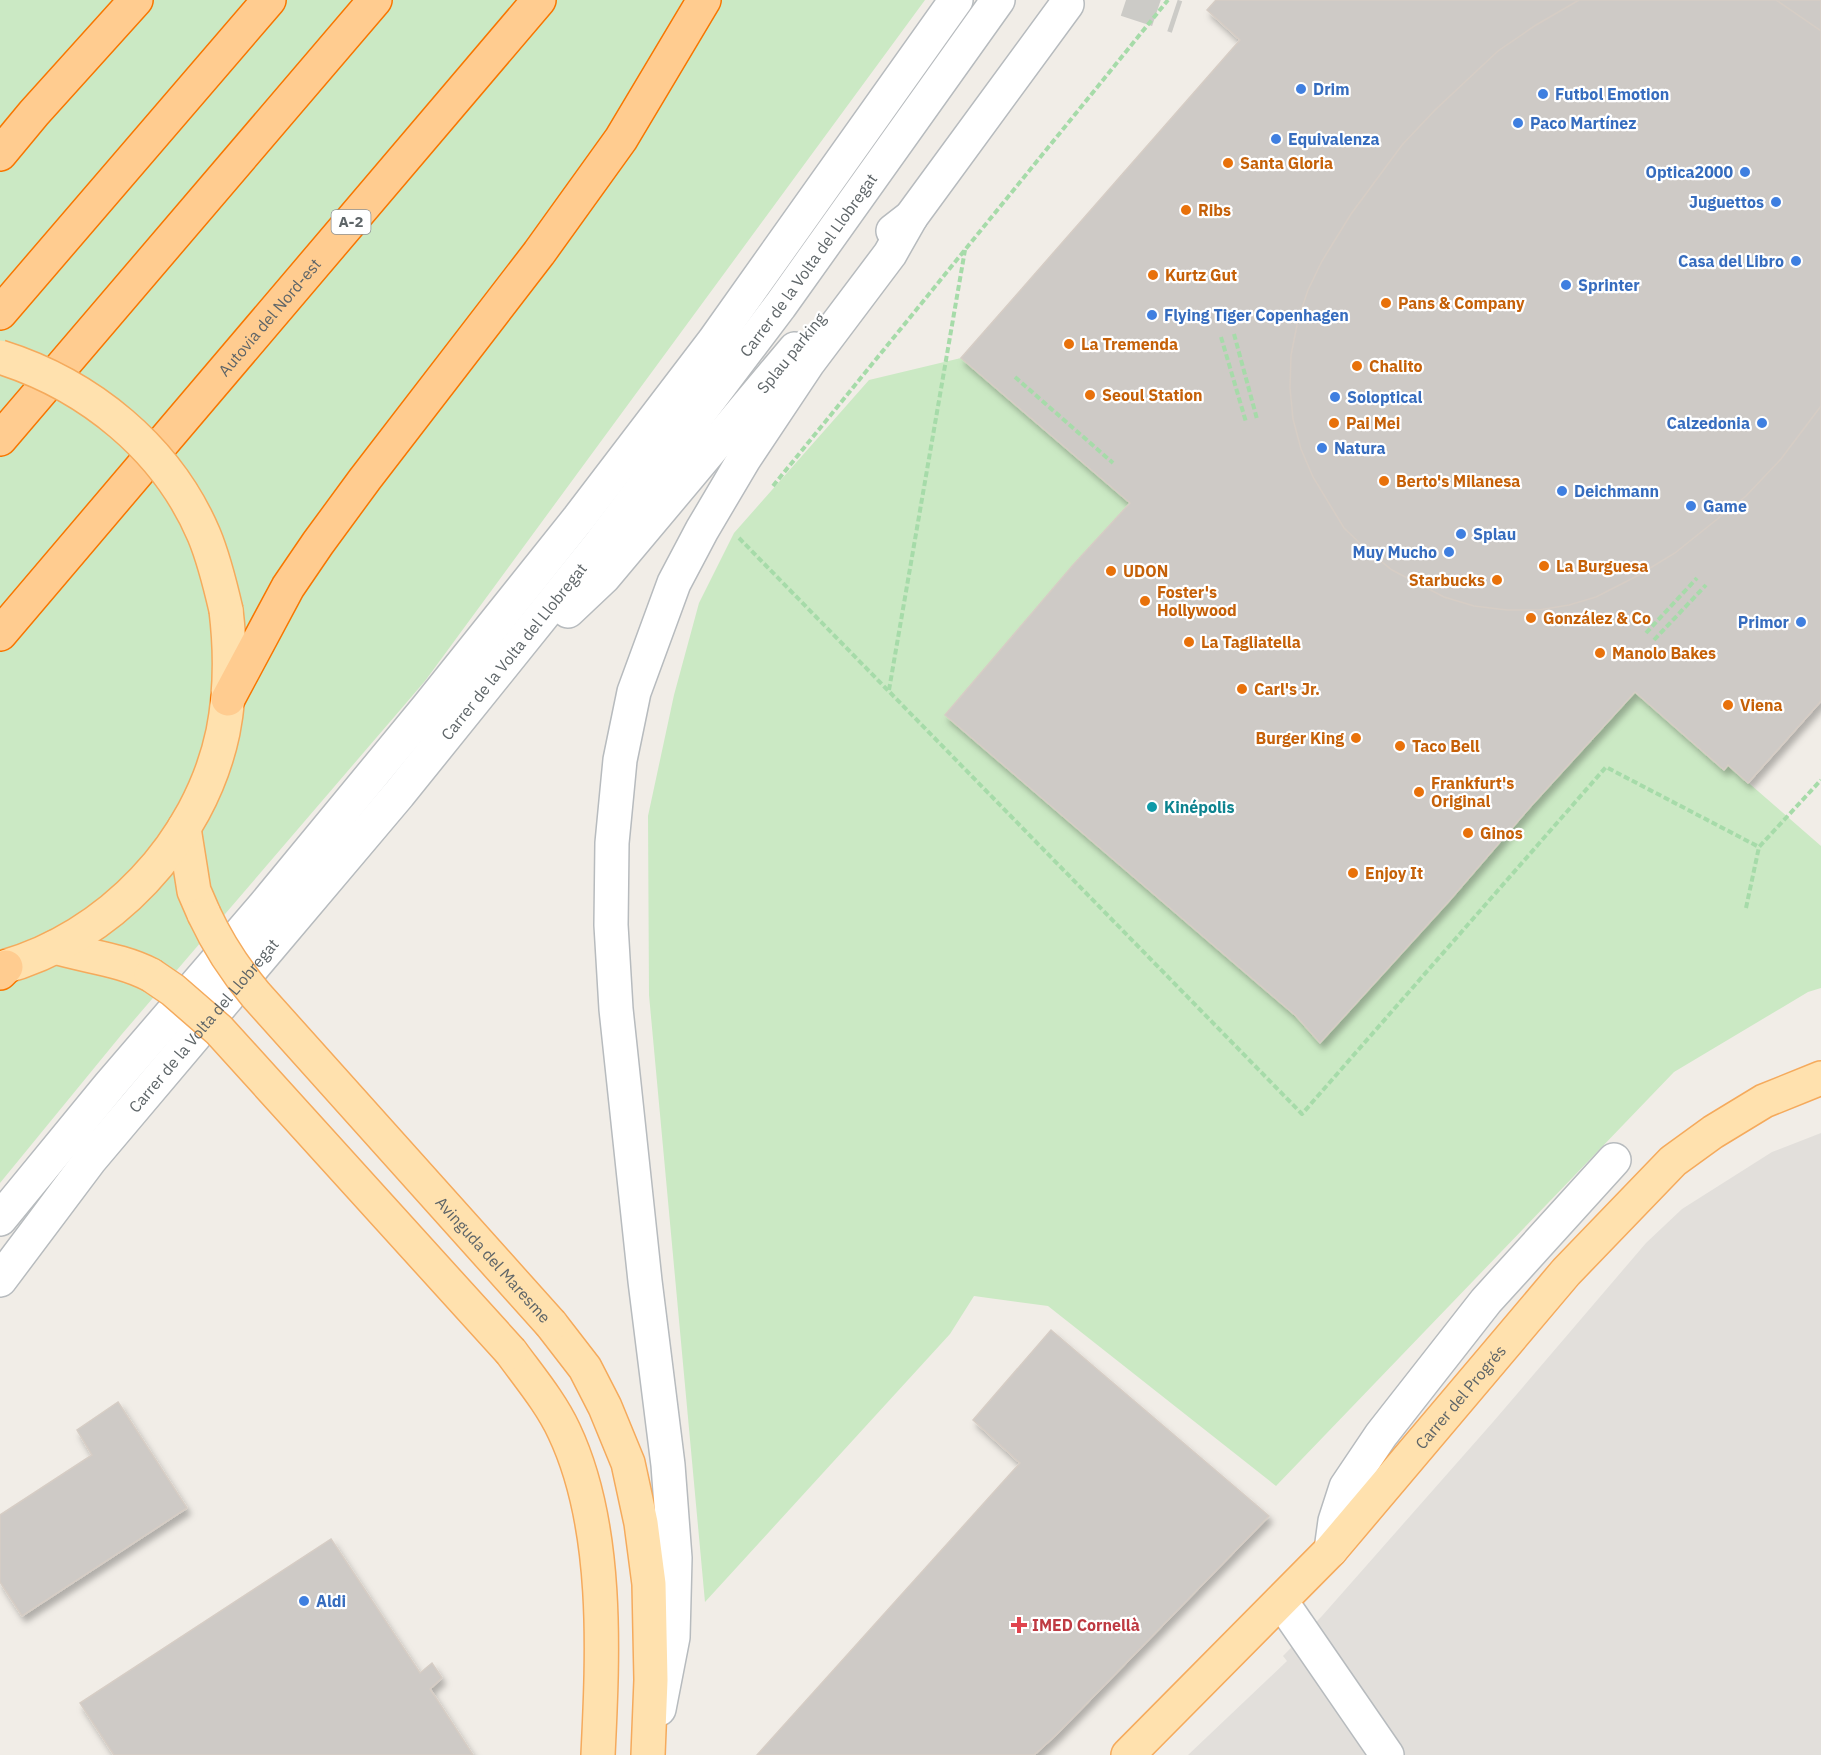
<svg xmlns="http://www.w3.org/2000/svg" width="1821" height="1755" viewBox="0 0 1821 1755" font-family="'IBM Plex Sans',sans-serif">
	<defs>
		<filter id="shadow"><feDropShadow dx="3.5" dy="6" stdDeviation="3" flood-color="#0004"/></filter>
	</defs>
	<rect width="100%" height="100%" fill="#f1ede7"/>
	<path fill="#e2dfdb" d="M1821 1133V1755H1188L1287 1661 1283 1656 1322 1616 1493 1422 1646 1243 1682 1209 1772 1152Z"/>
	<g fill="#cbe9c4">
		<path d="M0 0H925L425 681 122 1034 0 1183Z"/>
		<path d="M961 358 1130 503 1073 565 945 715 1296 1016 1321 1042 1450 900 1531 806 1635 692 1728 765 1821 846V988L1808 992 1674 1072 1276 1486 1048 1306 974 1296 950 1334 705 1602 649 995 648 816 674 695 699 603 734 533 869 380Z"/>
	</g>
	<g fill="#cecac6" stroke="#d6cdc5" stroke-width="1.5" filter="url(#shadow)">
		<path d="M1216 0H1821V701L1748 783 1728 765 1724 770 1635 692 1531 806 1450 900 1320 1043 1296 1016 945 715 1073 565 1130 503 961 358 1240 40 1207 10Z"/>
		<path d="M1579 0H1776L1821 31V406L1781 459 1746 496 1675 553 1637 576 1596 597 1569 605 1539 610H1507L1474 606 1444 597 1392 570 1366 549 1344 528 1313 477 1301 449 1293 419 1290 388 1291 355 1298 320 1308 290 1322 261 1351 214 1402 145 1435 110 1498 51 1536 25Z"/>
		<path d="M1051 1330 1269 1516 1057 1734 1034 1755H757L1020 1463 973 1420Z"/>
		<path d="M118 1402 187 1508 22 1616 0 1582V1515L92 1455 77 1430Z"/>
		<path d="M331 1539 420 1673 432 1663 442 1678 430 1689 473 1755H114L80 1703Z"/>
	</g>
	<g fill="none" stroke-linecap="round" stroke-linejoin="round">
		<path stroke="#cccbc7" stroke-width="33" stroke-dasharray="33 16" stroke-linecap="butt" d="M1126 0 1177 17"/>
		<g stroke="#b7bbbe" stroke-width="36">
			<g id="minor">
				<path d="M893 231 911 217 1067 4"/>
				<path d="M568 611 604 577 795 349"/>
				<path d="M0 1219 110 1085 264 906 428 707 579 518 714 341 956 0"/>
				<path id="s1" d="M0 1280 90 1160 399 794 601 543 780 306 998 0"/>
				<path d="M1331 1550 1335 1521 1346 1487 1381 1435 1486 1301 1614 1160"/>
				<path d="M1281 1601 1387 1755"/>
				<path d="M659 1709 673 1637 675 1558 668 1465 645 1281 616 1009 611 925 612 843 620 760 634 692 674 583 702 530 744 459 808 363 890 254 911 217"/>
			</g>
		</g>
		<g stroke="#f5aa5c" stroke-width="36">
			<g id="major">
				<path d="M184 828 194 891 204 914"/>
				<path d="M55 947C88 957 120 959 151 975"/>
				<path d="M0 968C109 939 200 842 223 732 231 691 231 651 226 610"/>
				<path d="M551 1324 585 1368 605 1407 628 1463 641 1523 649 1584 651 1680 648 1755"/>
				<path d="M511 1352C530 1378 551 1403 564 1431 609 1526 603 1653 598 1755"/>
				<path id="s2" d="M1128 1755 1331 1550 1566 1272 1673 1161 1713 1132 1764 1101 1821 1078"/>
			</g>
		</g>
		<g stroke="#f87600" stroke-width="36">
			<g id="highway">
				<path d="M0 154 34 113 136 0"/>
				<path d="M0 313 269 0"/>
				<path d="M0 439 375 0"/>
				<path id="s3" d="M0 634 539 0"/>
				<path d="M228 699 288 587 318 543 365 479 539 253 621 139 704 0"/>
				<path d="M0 973 6 967"/>
			</g>
		</g>
		<g stroke="#a6dba9" stroke-width="4" stroke-dasharray="6 3" stroke-linecap="butt">
			<path d="M1234 334 1257 419"/>
			<path d="M1221 337 1246 422"/>
			<path d="M1015 377 1113 463"/>
			<path d="M773 486 1168 0"/>
			<path d="M739 538 1302 1114 1606 767 1759 847 1821 780"/>
			<path d="M1646 633 1697 578"/>
			<path d="M1654 640 1706 585"/>
			<path d="M889 690 965 250"/>
			<path d="M1746 908 1759 847"/>
		</g>
		<use href="#minor" stroke="#fff" stroke-width="33"/>
		<use href="#major" stroke="#ffe1ae" stroke-width="33"/>
		<use href="#highway" stroke="#ffcc90" stroke-width="33"/>
		<g stroke="#f5aa5c" stroke-width="36" stroke-linecap="butt">
			<g id="major-bridge">
				<path d="M0 357C89 385 167 448 204 535 214 559 220 584 226 610"/>
				<path id="s4" d="M204 914C218 944 235 970 256 995L551 1324"/>
				<path d="M151 975 173 990 219 1030 511 1352"/>
			</g>
		</g>
		<use href="#major-bridge" stroke="#ffe1ae" stroke-width="33"/>
	</g>
	<g fill="#3f7fe0" stroke="#fff" stroke-width="2">
		<circle cx="1301" cy="89" r="6"/>
		<circle cx="1543" cy="94" r="6"/>
		<circle cx="1518" cy="123" r="6"/>
		<circle cx="1276" cy="139" r="6"/>
		<circle cx="1745" cy="172" r="6"/>
		<circle cx="1776" cy="202" r="6"/>
		<circle cx="1796" cy="261" r="6"/>
		<circle cx="1566" cy="285" r="6"/>
		<circle cx="1152" cy="315" r="6"/>
		<circle cx="1335" cy="397" r="6"/>
		<circle cx="1762" cy="423" r="6"/>
		<circle cx="1322" cy="448" r="6"/>
		<circle cx="1562" cy="491" r="6"/>
		<circle cx="1691" cy="506" r="6"/>
		<circle cx="1461" cy="534" r="6"/>
		<circle cx="1449" cy="552" r="6"/>
		<circle cx="1801" cy="622" r="6"/>
		<circle cx="304" cy="1601" r="6"/>
	</g>
	<g fill="#e8710a" stroke="#fff" stroke-width="2">
		<circle cx="1228" cy="163" r="6"/>
		<circle cx="1186" cy="210" r="6"/>
		<circle cx="1153" cy="275" r="6"/>
		<circle cx="1386" cy="303" r="6"/>
		<circle cx="1069" cy="344" r="6"/>
		<circle cx="1357" cy="366" r="6"/>
		<circle cx="1090" cy="395" r="6"/>
		<circle cx="1334" cy="423" r="6"/>
		<circle cx="1384" cy="481" r="6"/>
		<circle cx="1544" cy="566" r="6"/>
		<circle cx="1111" cy="571" r="6"/>
		<circle cx="1497" cy="580" r="6"/>
		<circle cx="1145" cy="601" r="6"/>
		<circle cx="1531" cy="618" r="6"/>
		<circle cx="1189" cy="642" r="6"/>
		<circle cx="1600" cy="653" r="6"/>
		<circle cx="1242" cy="689" r="6"/>
		<circle cx="1728" cy="705" r="6"/>
		<circle cx="1356" cy="738" r="6"/>
		<circle cx="1400" cy="746" r="6"/>
		<circle cx="1419" cy="792" r="6"/>
		<circle cx="1468" cy="833" r="6"/>
		<circle cx="1353" cy="873" r="6"/>
	</g>
	<circle fill="#0f9aa8" stroke="#fff" stroke-width="2" cx="1152" cy="807" r="6"/>
	<path fill="#e0444e" stroke="#fff" stroke-width="2" d="M1016 1616h6v6h6v6h-6v6h-6v-6h-6v-6h6z"/>
	<g text-anchor="middle" stroke-width="4.5" stroke-linejoin="round" paint-order="stroke">
		<rect fill="#fff" stroke="#8e9395" stroke-width="1.5" x="331.5" y="210" width="39" height="24" rx="4.5"/>
		<g font-size="15" font-weight="bold" fill="#5e6568">
			<text x="351" y="227">A-2</text>
		</g>
		<g font-size="16" font-weight="bold" fill="#366cbe" stroke="#fff" text-anchor="start">
			<text x="1313" y="95">Drim</text>
			<text x="1555" y="100">Futbol Emotion</text>
			<text x="1530" y="129">Paco Martínez</text>
			<text x="1288" y="145">Equivalenza</text>
			<text x="1733" y="178" text-anchor="end">Optica2000</text>
			<text x="1764" y="208" text-anchor="end">Juguettos</text>
			<text x="1784" y="267" text-anchor="end">Casa del Libro</text>
			<text x="1578" y="291">Sprinter</text>
			<text x="1164" y="321">Flying Tiger Copenhagen</text>
			<text x="1347" y="403">Soloptical</text>
			<text x="1750" y="429" text-anchor="end">Calzedonia</text>
			<text x="1334" y="454">Natura</text>
			<text x="1574" y="497">Deichmann</text>
			<text x="1703" y="512">Game</text>
			<text x="1473" y="540">Splau</text>
			<text x="1437" y="558" text-anchor="end">Muy Mucho</text>
			<text x="1789" y="628" text-anchor="end">Primor</text>
			<text x="316" y="1607">Aldi</text>
		</g>
		<g font-size="16" font-weight="bold" fill="#c56008" stroke="#fff" text-anchor="start">
			<text x="1240" y="169">Santa Gloria</text>
			<text x="1198" y="216">Ribs</text>
			<text x="1165" y="281">Kurtz Gut</text>
			<text x="1398" y="309">Pans &amp; Company</text>
			<text x="1081" y="350">La Tremenda</text>
			<text x="1369" y="372">Chalito</text>
			<text x="1102" y="401">Seoul Station</text>
			<text x="1346" y="429">Pai Mei</text>
			<text x="1396" y="487">Berto's Milanesa</text>
			<text x="1556" y="572">La Burguesa</text>
			<text x="1123" y="577">UDON</text>
			<text x="1485" y="586" text-anchor="end">Starbucks</text>
			<text x="1157" y="598">Foster's<tspan x="1157" dy="18">Hollywood</tspan></text>
			<text x="1543" y="624">González &amp; Co</text>
			<text x="1201" y="648">La Tagliatella</text>
			<text x="1612" y="659">Manolo Bakes</text>
			<text x="1254" y="695">Carl's Jr.</text>
			<text x="1740" y="711">Viena</text>
			<text x="1344" y="744" text-anchor="end">Burger King</text>
			<text x="1412" y="752">Taco Bell</text>
			<text x="1431" y="789">Frankfurt's<tspan x="1431" dy="18">Original</tspan></text>
			<text x="1480" y="839">Ginos</text>
			<text x="1365" y="879">Enjoy It</text>
		</g>
		<g font-size="16" fill="#5e6568" stroke="#fff">
			<text dy="6" stroke="none"><textPath href="#s1" startOffset="1298">Carrer de la Volta del Llobregat</textPath></text>
			<text dy="6" stroke="none"><textPath href="#s3" startOffset="416">Autovia del Nord-est</textPath></text>
			<text transform="translate(791 353) rotate(-51)" y="6">Splau parking</text>
			<text dy="6" stroke="none"><textPath href="#s1" startOffset="812">Carrer de la Volta del Llobregat</textPath></text>
			<text dy="6" stroke="none"><textPath href="#s1" startOffset="326">Carrer de la Volta del Llobregat</textPath></text>
			<text dy="6" stroke="none"><textPath href="#s4" startOffset="452">Avinguda del Maresme</textPath></text>
			<text dy="6" stroke="none"><textPath href="#s2" startOffset="489">Carrer del Progrés</textPath></text>
		</g>
		<g font-size="16" font-weight="bold" fill="#0d838f" stroke="#fff" text-anchor="start">
			<text x="1164" y="813">Kinépolis</text>
		</g>
		<g font-size="16" font-weight="bold" fill="#be3a42" stroke="#fff" text-anchor="start">
			<text x="1032" y="1631">IMED Cornellà</text>
		</g>
	</g>
</svg>
